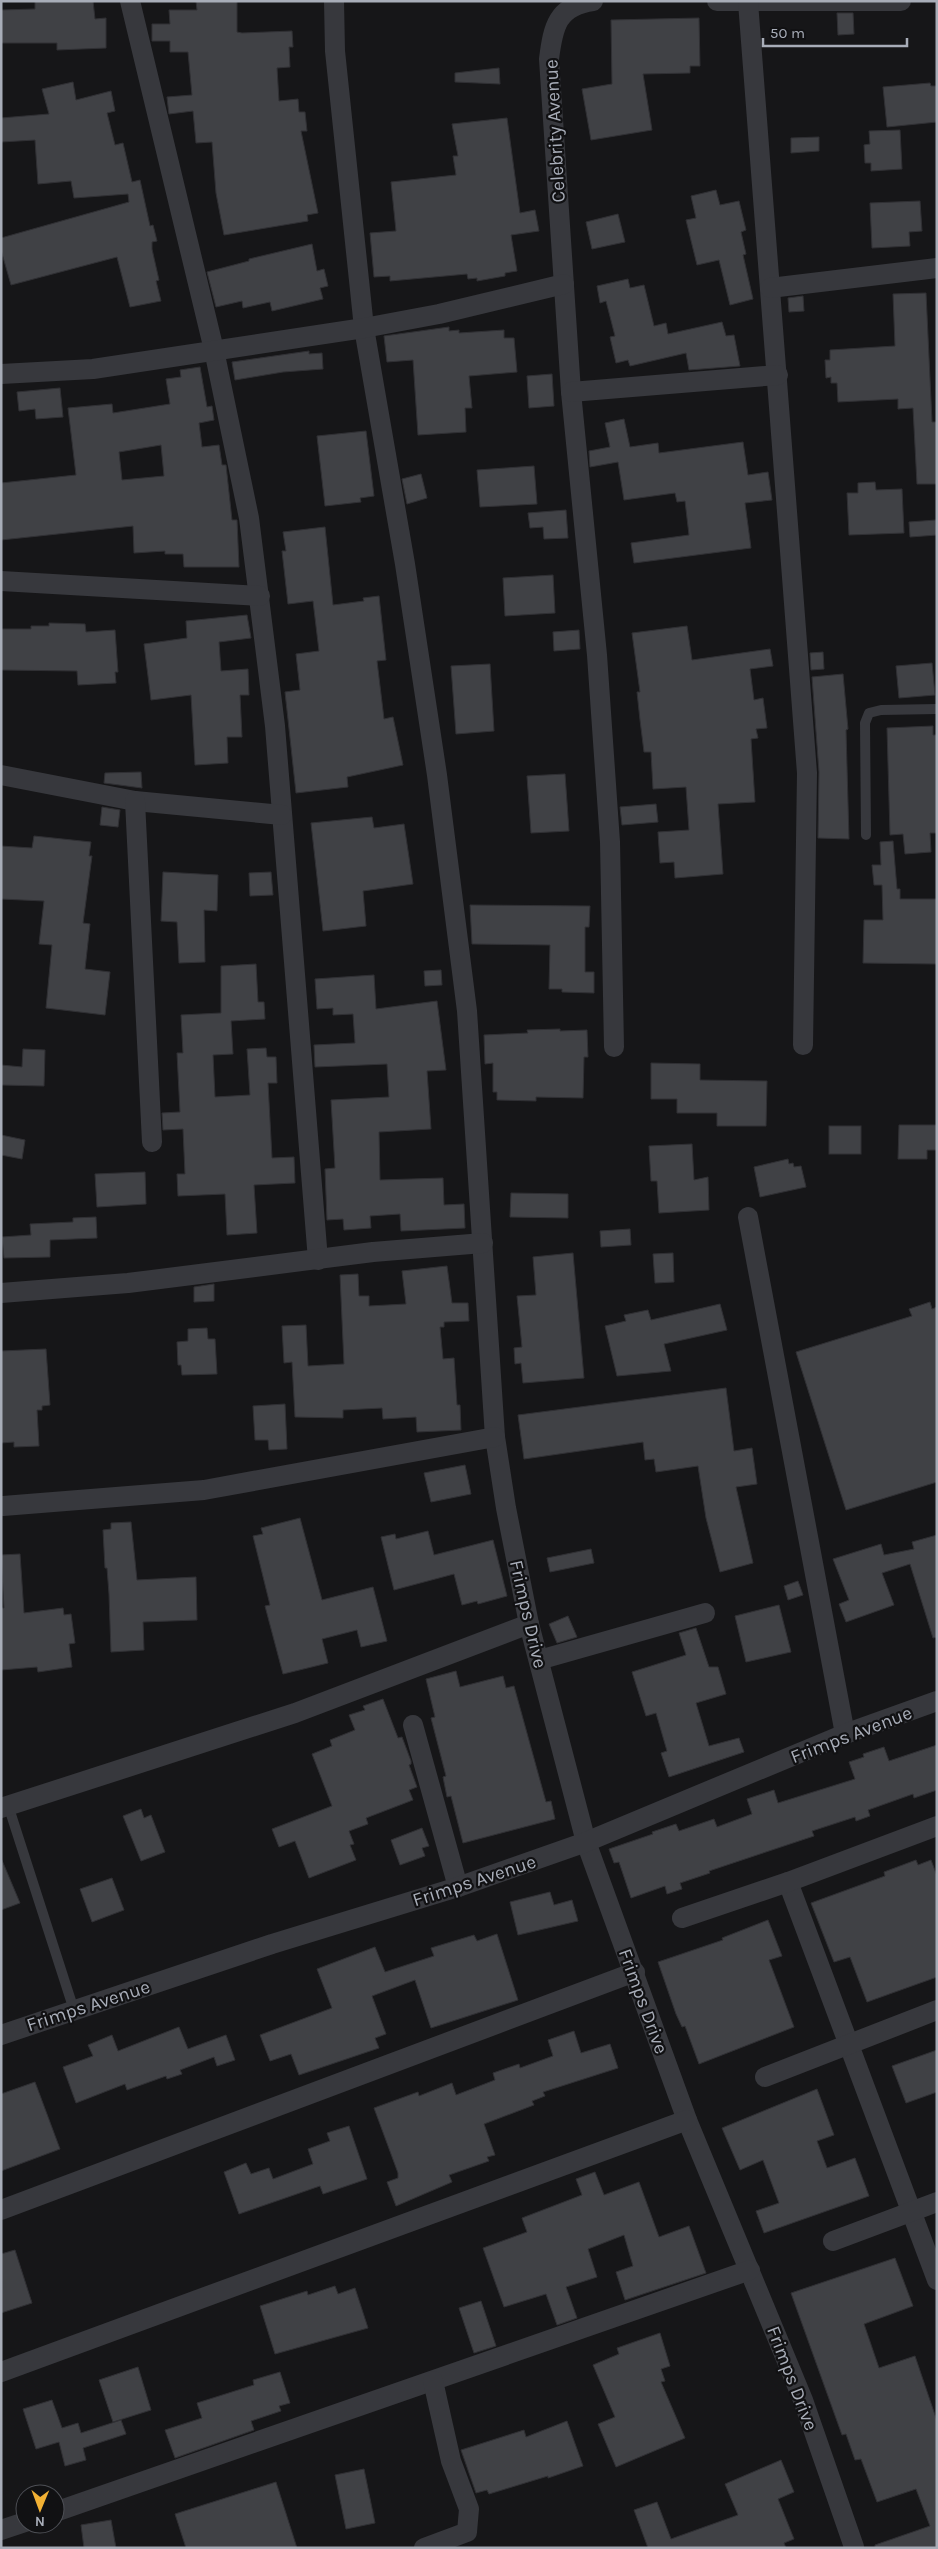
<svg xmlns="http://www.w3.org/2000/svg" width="938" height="2549" viewBox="0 0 938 2549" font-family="Karla,sans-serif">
	<rect width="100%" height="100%" fill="#161618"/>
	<g fill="#404145" stroke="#303034" fill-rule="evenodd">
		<path d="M35 1H93L95 19 106 18V48L57 50V43H1V10L35 9Z"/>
		<path d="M196 1H237V32L242 33 292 31 293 47H289L290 67 277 68 279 101 298 99 299 112H305L307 131H301L318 213 307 215 308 221 224 235 216 193 212 142 196 143 193 111 169 114 168 106 167 97 192 95 188 52H170V41H152V24H170L169 10H197Z"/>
		<path d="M837 13H853L854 34 838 35Z"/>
		<path d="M699 18 700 66H690V73L643 74 652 130 591 140 582 89 612 84 611 20Z"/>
		<path d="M499 68 500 84 455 82V73Z"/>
		<path d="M73 82 76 100 111 91 115 111 107 113 115 145 123 143 132 182 140 180 150 226 153 225 157 241 152 242V249L159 280 156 281 161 301 130 307 117 257 11 285 1 250V238L129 202 128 194 74 198 71 181 38 184 35 140 1 142V118L49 114 42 89Z"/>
		<path d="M930 83 931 86H937V122L887 127 883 87Z"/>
		<path d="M507 118 520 213 535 210 539 231 511 235 517 271 505 273V276L477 281V278L468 279 467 274 390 281V276L374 277 370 233 396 231 391 182 456 175 453 156H458L452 124Z"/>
		<path d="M900 130 902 169 871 171V163H865L864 145 870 144 869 131Z"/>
		<path d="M819 137V151L791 153V138Z"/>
		<path d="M716 190 720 205 739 201 746 230 741 232 746 254 743 255 753 299 730 305 719 260 697 265 686 220 696 218 691 196Z"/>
		<path d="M920 201 922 231 909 232 910 246 872 248 870 203Z"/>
		<path d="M618 214 625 242 592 249 586 222Z"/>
		<path d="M312 244 317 271 324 269 328 286 320 288 323 299 272 311 270 302 243 308 242 301 216 307 207 272 249 261V259Z"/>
		<path d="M628 279 630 288 644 285 654 326 666 323 668 334 722 322 726 336 734 335 740 366 689 370 686 353 630 366 628 360 616 363 610 337 615 336 606 301 600 303 597 286Z"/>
		<path d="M926 293 932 422H937V484H917L913 408 898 409V399L838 402 837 383H831V377L826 378 825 360H830V350L895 346 893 294Z"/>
		<path d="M803 296 804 311 789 312 788 298Z"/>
		<path d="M449 327V331L459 330V333L504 330V338H514L517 372 469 376 472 408H465L466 432 418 435 413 360 387 362 384 336Z"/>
		<path d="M309 351V354L322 353 323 369 283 372 235 380 232 362Z"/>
		<path d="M200 367 207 407 212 406 214 420 199 423 202 447 219 445 222 465H226L232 520H237L239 567H184L183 554H165V551L134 553 133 526 1 540V483L76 475 68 408 112 404 113 413 170 404 166 379 181 377 180 370ZM161 445 164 476 122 480 119 452Z"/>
		<path d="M552 374 554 406 529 408 527 376Z"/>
		<path d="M60 388 63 417 36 419 35 409 19 411 17 392Z"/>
		<path d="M624 419 630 447 658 443 659 453 743 442 748 475 768 472 772 500 745 503 751 548 634 563 631 543 689 535 685 501 677 502 675 493 624 500 618 462 590 467 589 451 610 447 605 423Z"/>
		<path d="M366 431 374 496 360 498 361 502 325 506 317 436Z"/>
		<path d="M534 466 537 504 480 507 477 470Z"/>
		<path d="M421 474 427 498 407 504 402 479Z"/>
		<path d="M875 482 876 490 902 489 904 533 849 535 847 493H858V483Z"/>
		<path d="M566 510 568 538 544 539 543 527 530 528 528 513Z"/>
		<path d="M936 520 937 535 910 537 909 522Z"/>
		<path d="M325 527 333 605 364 601 363 598 379 596 386 660 377 661 384 719 393 717 403 765 347 777 348 787 296 793 285 692 300 690 296 654 319 651 313 601 288 604 282 551H286L283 532Z"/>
		<path d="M553 575 555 613 505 616 503 578Z"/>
		<path d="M247 615 251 638 219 642 221 671 248 669 249 695H240L242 737H227L228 763 195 765 191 695 151 700 144 644 187 638 186 621Z"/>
		<path d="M49 623 85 624 86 632 115 630 118 672H115L116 683 78 685 77 671 1 670V629H31V626H49Z"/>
		<path d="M687 626 692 660 770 649 773 666 750 669 754 700 763 698 767 728 756 729 758 738 751 739 755 802 718 804 723 874 675 878 674 862 660 863 658 832 689 830 686 787 653 789 651 752H644L640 720 637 692H640L632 633Z"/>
		<path d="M579 630 580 649 554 651 553 632Z"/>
		<path d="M823 652 824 669 811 670 810 653Z"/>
		<path d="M932 663 935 695 899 698 896 666Z"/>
		<path d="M490 664 494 731 456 734 451 666Z"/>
		<path d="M843 674 848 729 846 730 849 839 818 838 819 772 812 677Z"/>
		<path d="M933 726V735H937V833H930L931 852 905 854 903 834 890 835 887 728Z"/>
		<path d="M141 772 142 788 104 783 105 773Z"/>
		<path d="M565 774 569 831 531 833 527 776Z"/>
		<path d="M656 804 658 822 622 825 620 807Z"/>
		<path d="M102 807 120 810 118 827 100 825Z"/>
		<path d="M372 817 374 828 404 824 413 884 363 891 366 926 323 931 311 823Z"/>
		<path d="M34 836 91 842 89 856H92L83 923 90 924 85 969 110 972 105 1015 46 1008 52 945 39 944 44 901 1 899V846L32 848Z"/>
		<path d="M893 841 897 889H900V899H937V964L863 963 864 920H883L882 885H874L872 865H881L880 842Z"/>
		<path d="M163 872 218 875 217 911 204 910 205 962 179 963 177 922 161 921Z"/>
		<path d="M271 872 273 895 250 896 249 873Z"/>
		<path d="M470 905 590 906 589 927H585V972H594V993L562 992V989H549L550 945 472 944Z"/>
		<path d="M256 964 258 1002H264L265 1019 231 1021 233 1054 213 1055 215 1097 250 1095 247 1049 266 1048 267 1057H276L277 1083H268L272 1158 294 1157 295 1183 254 1185 257 1233 227 1235 225 1194 178 1196 177 1174H185L183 1129 163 1130 162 1113 180 1112 177 1053H183L181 1015 221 1013V966Z"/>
		<path d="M441 970 442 985 425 986 424 971Z"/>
		<path d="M374 975 376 1009 437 1001 446 1070 427 1071 431 1129 379 1132 380 1180 443 1178 444 1205 464 1204 465 1228 401 1231 400 1214 370 1216 371 1228 344 1230 343 1219 327 1220 325 1169 335 1168 331 1100 389 1097 387 1064 315 1067 314 1045 355 1043 353 1014 333 1015V1008L317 1009 315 979Z"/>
		<path d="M560 1029V1031L587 1030 588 1057H584L583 1098 536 1097V1101L497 1100V1092H493V1063L485 1064 484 1035 528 1033 527 1030Z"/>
		<path d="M23 1049 45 1050 44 1086 1 1085V1065L22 1067Z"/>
		<path d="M651 1063 700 1064V1080L767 1081 766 1126H717V1113H677V1099H651Z"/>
		<path d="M899 1125H937V1150H927V1159H898Z"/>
		<rect x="829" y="1126" width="32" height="28"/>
		<path d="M1 1135 25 1140 22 1159 1 1155Z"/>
		<path d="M692 1144 694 1180 708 1177 709 1210 659 1213 657 1181H651L649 1146Z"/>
		<path d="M788 1159 789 1164 793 1163 794 1167 801 1166 806 1187 760 1197 754 1167Z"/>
		<path d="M145 1172 146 1204 97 1207 95 1174Z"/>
		<path d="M511 1193 568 1194V1218L510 1217Z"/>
		<path d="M96 1217 97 1238 50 1240V1257L4 1258 2 1237 31 1235 30 1224 73 1222V1218Z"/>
		<path d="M630 1229 631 1245 601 1247 600 1231Z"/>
		<path d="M573 1253 584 1378 523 1383 521 1363 515 1364 514 1348 522 1347 517 1296 536 1295 533 1257Z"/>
		<path d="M673 1253 674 1282 655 1283 653 1254Z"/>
		<path d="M447 1266 452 1303H468L469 1321 444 1322V1327H440L443 1359 454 1358 457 1405H460L461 1430 417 1432 416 1417 383 1419 382 1408 343 1410V1418L295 1417 292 1362 284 1363 282 1326 306 1325 308 1366 344 1364 340 1275 358 1274 359 1296H369V1306L406 1304 402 1271Z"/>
		<path d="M214 1284V1301L194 1302V1287Z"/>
		<path d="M930 1302 932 1309 937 1307V1482L846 1510 796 1352 912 1316 909 1309Z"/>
		<path d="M720 1304 727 1330 664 1344 671 1371 617 1376 605 1326 626 1321 624 1315 648 1310 651 1320Z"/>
		<path d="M207 1328 208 1339H215L217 1374 182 1375 181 1365H178L177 1342 188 1341V1329Z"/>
		<path d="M46 1349 50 1405 42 1406V1410H37L39 1446 14 1447V1442L1 1443V1351Z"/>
		<path d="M726 1388 734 1451 752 1448 757 1484 736 1487 753 1563 720 1572 706 1518 698 1466 656 1472 654 1459 645 1460 643 1442 524 1459 518 1415Z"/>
		<path d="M285 1404 287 1449 269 1450 268 1440H255L253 1406Z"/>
		<path d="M465 1465 471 1494 431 1502 424 1473Z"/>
		<path d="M300 1518 322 1600 373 1587 387 1641 361 1647 357 1630 322 1639 328 1663 283 1674 265 1606 270 1605 253 1536 263 1534 261 1528Z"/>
		<path d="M131 1522 137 1580 196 1577 197 1620 143 1622 144 1650 111 1652 109 1594 107 1568H105L103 1530 111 1529V1523Z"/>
		<path d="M428 1531 434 1555 493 1540 507 1596 478 1604 477 1601 462 1605 454 1574 394 1590 381 1537 395 1534 396 1539Z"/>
		<path d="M937 1535V1637L933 1638 910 1564 882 1573 894 1605 846 1622 839 1604 849 1600 833 1559 881 1544 884 1555 914 1549 912 1542Z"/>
		<path d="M591 1549 594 1563 550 1572 547 1558Z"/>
		<path d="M20 1554 24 1613 63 1608 64 1615 71 1614 75 1643 69 1644 72 1667 38 1672 37 1667 1 1670V1608H4L1 1555Z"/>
		<path d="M798 1581 803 1595 788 1600 784 1586Z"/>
		<path d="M779 1605 791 1652 746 1662 735 1616Z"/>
		<path d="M568 1616 577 1637 557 1643 549 1624Z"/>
		<path d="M696 1628 709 1667H718L726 1694 696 1703 709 1746 739 1738 744 1752 669 1777 661 1753 667 1751 656 1713 646 1716 632 1672 686 1655 679 1633Z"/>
		<path d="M456 1671 460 1687 503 1676 506 1688 514 1686 546 1802 551 1801 555 1819 463 1843 451 1796 447 1797 443 1777 446 1776 431 1718 435 1717 426 1679Z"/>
		<path d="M383 1699 398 1738 402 1737 411 1761V1764L409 1765 417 1787 409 1790 413 1800 366 1818 368 1824 349 1831 354 1844 350 1845 356 1860 309 1878 295 1841 279 1847 272 1829 332 1806 312 1754 332 1746 330 1740 355 1730 349 1715 365 1710 363 1706Z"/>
		<path d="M937 1745V1790L914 1798 913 1794 868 1810 870 1816 856 1821 855 1817 812 1831 814 1836 709 1871 710 1873 680 1883 682 1889 667 1894 665 1886 631 1898 619 1862 614 1863 609 1849 653 1834 652 1832 676 1824 679 1831 714 1819 717 1827 752 1814 747 1799 774 1790 778 1803 855 1779 849 1762 864 1757 863 1754 884 1747 889 1761Z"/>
		<path d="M141 1809 144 1818 151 1815 165 1852 141 1861 123 1816Z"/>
		<path d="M422 1828 429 1846 422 1848 425 1856 400 1865 391 1840Z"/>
		<path d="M1 1858 20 1903 1 1910Z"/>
		<path d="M916 1860 918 1865 931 1860 937 1876V1977L867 2002 850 1957 834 1962 811 1903 885 1876 884 1872Z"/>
		<path d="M112 1878 124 1910 92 1922 80 1889Z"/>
		<path d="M550 1892 554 1905 572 1900 578 1921 518 1935 510 1902Z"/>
		<path d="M768 1920 782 1956 769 1960 794 2027 699 2064 685 2026 682 2027 676 2014 658 1962 723 1940 722 1938Z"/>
		<path d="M497 1934 518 2000 431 2028 415 1980 372 1996 386 2034 375 2038 379 2048 299 2075 291 2054 270 2061 260 2035 332 2008 317 1969 375 1947 385 1972 434 1956 431 1948 474 1935 477 1941Z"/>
		<path d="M179 2027 188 2049 226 2035 235 2060 217 2066 214 2057 180 2070 182 2074 167 2079 166 2076 127 2090 125 2084 76 2103 63 2067 93 2056 88 2045 112 2035 118 2051Z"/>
		<path d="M574 2031 581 2053 610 2044 618 2068 543 2092 545 2096 532 2101 534 2105 484 2124 495 2155 487 2157 489 2161 449 2175 452 2182 396 2206 387 2182 398 2178V2173L374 2108 418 2092 419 2096 452 2083 456 2095 495 2080 493 2073 519 2064 520 2068 553 2056 548 2040Z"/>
		<path d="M937 2050V2092L906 2103 892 2066Z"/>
		<path d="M35 2082 60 2149 1 2171V2094Z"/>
		<path d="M817 2089 834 2135 817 2141 827 2168 855 2158 869 2196 764 2233 756 2211 779 2203 763 2160 740 2170 722 2128Z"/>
		<path d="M349 2126 367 2179 323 2194 320 2186 239 2214 224 2172 246 2163 251 2174 269 2168 273 2179 313 2164 308 2149 330 2141 327 2133Z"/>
		<path d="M595 2172 604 2195 639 2182 659 2237 689 2226 706 2273 625 2300 616 2272 633 2266 624 2235 588 2249 597 2277 566 2287 577 2318 557 2325 546 2294 504 2307 483 2248 527 2232 522 2218 582 2195 576 2179Z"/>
		<path d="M15 2250 32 2303 1 2313V2254Z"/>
		<path d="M895 2258 913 2306 864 2324 879 2368 915 2356 937 2421V2548H875V2545L930 2526 916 2489 877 2502 861 2459 855 2460 846 2434 842 2435 791 2293Z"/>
		<path d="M335 2286 338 2294 355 2288 368 2328 275 2354 260 2306 307 2291 308 2295Z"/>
		<path d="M481 2301 496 2346 474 2353 459 2308Z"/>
		<path d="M660 2333 670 2366 661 2369 665 2381 661 2382 685 2438 616 2467 598 2424 615 2417 593 2365 619 2354 617 2348Z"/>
		<path d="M138 2367 151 2410 113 2422 99 2380Z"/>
		<path d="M280 2372 290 2403 279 2406 281 2411 251 2421 254 2430 175 2458 165 2430 202 2418 197 2403 254 2385 253 2380Z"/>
		<path d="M52 2400 62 2428 78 2423 81 2433 121 2420 126 2434 83 2448 86 2460 65 2466 59 2442 36 2449 23 2409Z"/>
		<path d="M567 2421 583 2466 548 2478V2476L489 2494 487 2490 476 2493 461 2450 524 2430 526 2437Z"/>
		<path d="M781 2460 794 2492 778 2499 794 2539 784 2543 786 2548H648L634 2510 657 2502 671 2539 738 2515 725 2484Z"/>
		<path d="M364 2469 375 2523 346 2529 335 2475Z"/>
		<path d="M276 2482 297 2548H186L175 2514Z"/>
		<path d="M111 2520 116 2548H84L81 2525Z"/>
	</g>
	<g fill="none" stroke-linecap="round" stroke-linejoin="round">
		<g stroke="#37383d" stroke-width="10">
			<path d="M866 835 865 723 869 713 881 710 937 709"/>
			<path d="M8 1805 74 2010"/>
		</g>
		<g stroke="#37383d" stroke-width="20">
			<path d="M130 1 214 350 249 518 275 726 318 1260"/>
			<path d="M334 1 335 51 364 328 405 564 437 775 467 1011 495 1437 506 1508 529 1624 586 1842 687 2120 803 2400 854 2547"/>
			<path d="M593 1C557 6 553 27 549 59L571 392 597 655 610 842 614 1047"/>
			<path d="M717 1H901"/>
			<path d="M748 2 807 773 803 1045"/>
			<path d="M770 288 937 268"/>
			<path d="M1 374 93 369 364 328 439 314 564 284"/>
			<path d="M571 392 778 375"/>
			<path d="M1 581 260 596"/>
			<path d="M1 775 135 801 282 815"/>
			<path d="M135 801 152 1142"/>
			<path d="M748 1217 845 1734"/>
			<path d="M1 1293 128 1283 373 1252 483 1243"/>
			<path d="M3 1506 204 1490 495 1437"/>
			<path d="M539 1660 705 1613"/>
			<path d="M413 1725 458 1887"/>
			<path d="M1 1808 295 1713 529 1624"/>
			<path d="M788 1882 937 2280"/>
			<path d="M682 1918 788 1882 937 1826"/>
			<path d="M1 2035 272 1944 458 1887 586 1842 845 1734 937 1701"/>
			<path d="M765 2077 937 2010"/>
			<path d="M1 2210 635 1972"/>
			<path d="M833 2241 937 2202"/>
			<path d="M1 2372 687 2120"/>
			<path d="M55 2512 750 2270"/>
			<path d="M1 2530 25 2522"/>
			<path d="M424 2548 467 2532 469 2509 451 2461 433 2381"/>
		</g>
	</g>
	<g text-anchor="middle" stroke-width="4.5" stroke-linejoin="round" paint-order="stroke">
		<g font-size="19" fill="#a8adb8" stroke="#111113">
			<text transform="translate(554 131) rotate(-93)" y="7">Celebrity Avenue</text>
			<text transform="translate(529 1614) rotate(77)" y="7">Frimps Drive</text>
			<text transform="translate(851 1734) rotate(-21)" y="7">Frimps Avenue</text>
			<text transform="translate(474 1880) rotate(-18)" y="7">Frimps Avenue</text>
			<text transform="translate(644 2001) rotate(70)" y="7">Frimps Drive</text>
			<text transform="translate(88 2005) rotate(-18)" y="7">Frimps Avenue</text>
			<text transform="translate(793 2378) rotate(69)" y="7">Frimps Drive</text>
		</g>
	</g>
	<rect width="938" height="2549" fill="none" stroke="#a8adb8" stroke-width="5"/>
	<g transform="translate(40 2509) rotate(181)"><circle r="24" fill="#111113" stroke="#4d4f55"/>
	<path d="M0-4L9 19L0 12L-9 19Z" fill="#f2b134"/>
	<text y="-8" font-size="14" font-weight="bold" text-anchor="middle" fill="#a8adb8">N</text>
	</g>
	<path d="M763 38v8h144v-8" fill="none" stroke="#a8adb8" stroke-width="2.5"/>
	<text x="770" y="38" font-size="15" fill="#a8adb8" stroke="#111113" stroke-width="4" paint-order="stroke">50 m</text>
</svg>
